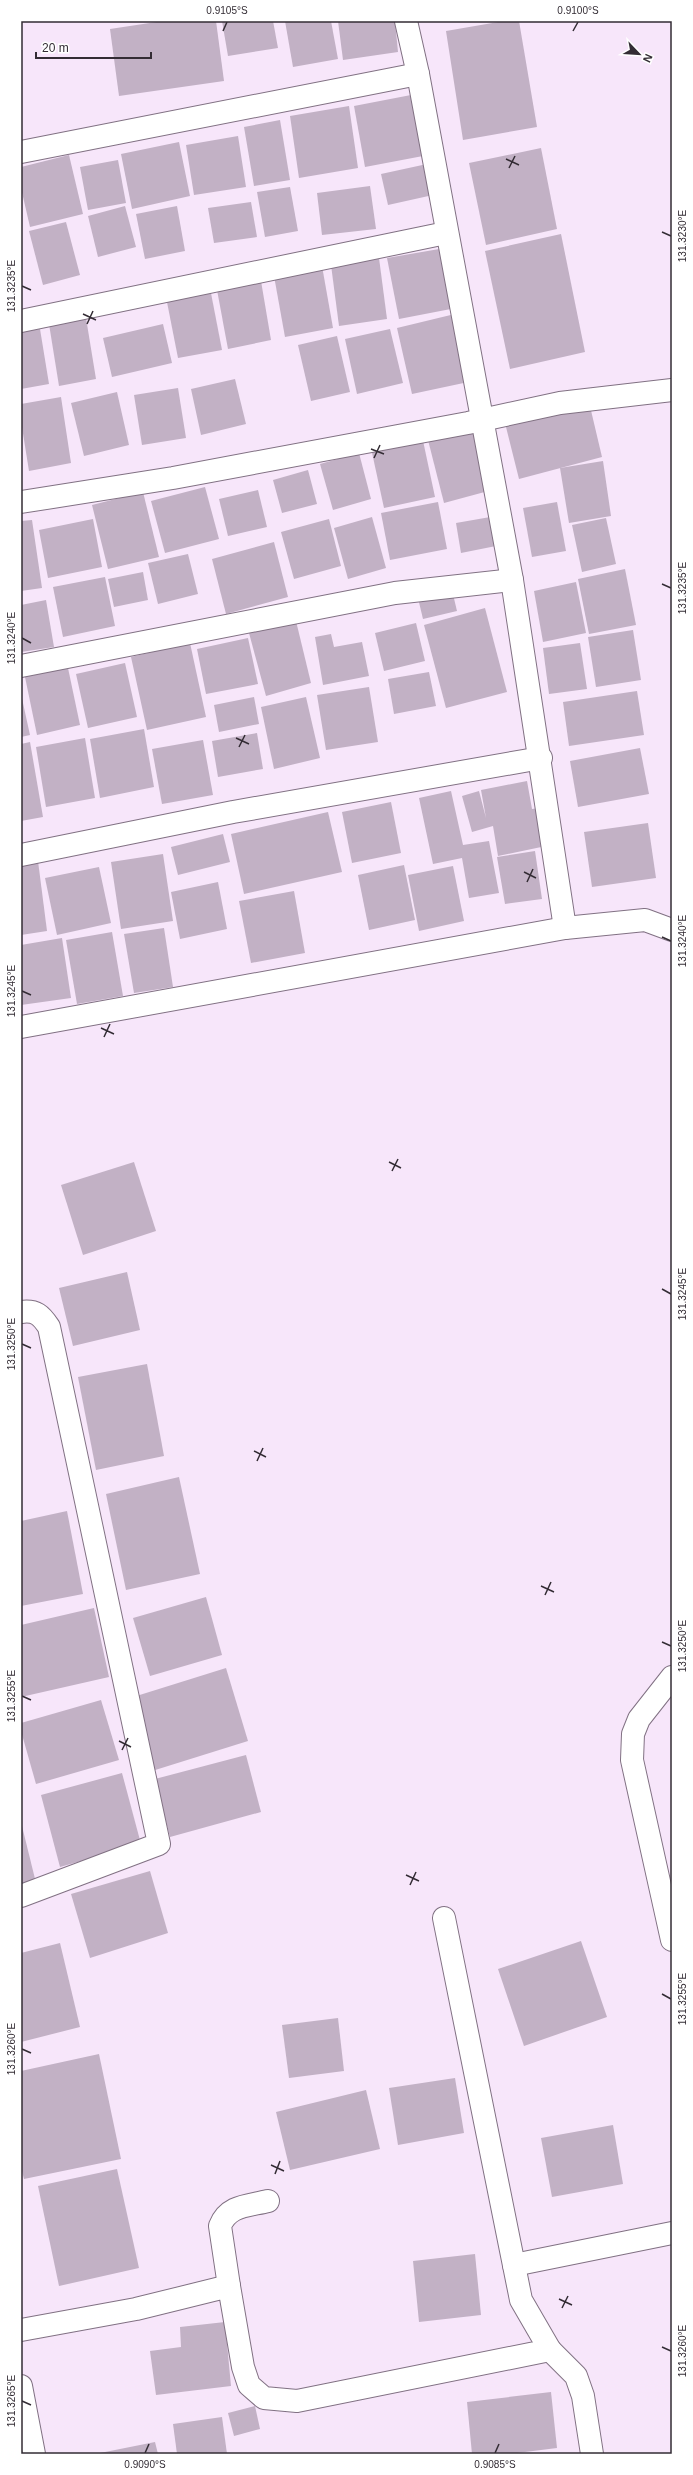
<svg xmlns="http://www.w3.org/2000/svg" width="693" height="2475" viewBox="0 0 693 2475" font-family="Arial,sans-serif">
	<rect width="100%" height="100%" fill="#f7e6fa"/>
	<g fill="#c2b1c5">
		<path d="M163 21H216L224 81 119 96 110 29Z"/>
		<path d="M222 21H273L278 48 228 56Z"/>
		<path d="M285 21H331L338 59 293 67Z"/>
		<path d="M338 21H395L398 52 343 60Z"/>
		<path d="M504 21H519L537 127 463 140 446 31Z"/>
		<path d="M411 95 423 156 365 167 354 106Z"/>
		<path d="M349 106 358 168 299 178 290 116Z"/>
		<path d="M280 120 290 180 254 186 244 127Z"/>
		<path d="M238 136 246 187 194 195 186 145Z"/>
		<path d="M179 142 190 196 132 209 121 154Z"/>
		<path d="M541 148 557 229 486 245 469 163Z"/>
		<path d="M69 155 83 214 30 227 21 188V167Z"/>
		<path d="M118 160 126 203 88 210 80 167Z"/>
		<path d="M427 164 433 195 388 205 381 174Z"/>
		<path d="M370 186 376 229 322 235 317 193Z"/>
		<path d="M290 187 298 231 265 237 257 192Z"/>
		<path d="M251 202 257 237 214 243 208 208Z"/>
		<path d="M125 206 136 247 98 257 88 216Z"/>
		<path d="M177 206 185 251 145 259 136 214Z"/>
		<path d="M66 222 80 275 43 285 29 231Z"/>
		<path d="M561 234 585 352 510 369 485 251Z"/>
		<path d="M445 248 456 308 399 319 387 258Z"/>
		<path d="M379 258 387 319 339 326 331 265Z"/>
		<path d="M322 266 333 328 285 337 274 276Z"/>
		<path d="M261 281 271 340 228 349 217 290Z"/>
		<path d="M210 288 222 350 178 358 166 297Z"/>
		<path d="M459 313 473 381 412 394 397 328Z"/>
		<path d="M86 318 96 379 59 386 49 324Z"/>
		<path d="M163 324 172 363 112 377 103 338Z"/>
		<path d="M40 329 49 384 21 389V332Z"/>
		<path d="M390 329 403 383 357 394 345 339Z"/>
		<path d="M337 336 350 392 311 401 298 345Z"/>
		<path d="M235 379 246 424 201 435 191 389Z"/>
		<path d="M178 388 186 438 142 445 134 395Z"/>
		<path d="M117 392 129 445 84 456 71 403Z"/>
		<path d="M61 397 71 463 29 471 21 421V404Z"/>
		<path d="M589 402 602 457 519 479 505 423Z"/>
		<path d="M475 427 492 490 444 503 428 440Z"/>
		<path d="M422 436 435 497 384 508 371 448Z"/>
		<path d="M359 453 371 499 333 510 320 464Z"/>
		<path d="M603 461 611 516 569 523 560 468Z"/>
		<path d="M308 470 317 504 282 513 273 480Z"/>
		<path d="M205 487 219 539 165 553 151 501Z"/>
		<path d="M258 490 267 527 228 536 219 499Z"/>
		<path d="M143 492 159 557 108 569 92 505Z"/>
		<path d="M438 502 447 549 390 560 381 513Z"/>
		<path d="M557 502 566 551 532 557 523 508Z"/>
		<path d="M496 516 501 545 461 553 456 523Z"/>
		<path d="M372 517 386 568 348 579 334 528Z"/>
		<path d="M606 518 616 564 582 572 572 525Z"/>
		<path d="M93 519 102 567 48 578 39 530Z"/>
		<path d="M329 519 341 566 294 579 281 532Z"/>
		<path d="M32 520 42 588 21 591V521Z"/>
		<path d="M274 542 288 597 226 614 212 559Z"/>
		<path d="M188 554 198 594 158 604 148 563Z"/>
		<path d="M625 569 636 625 589 634 578 579Z"/>
		<path d="M143 572 148 600 114 607 108 579Z"/>
		<path d="M105 577 115 626 63 637 53 587Z"/>
		<path d="M576 582 586 633 543 642 534 591Z"/>
		<path d="M451 586 457 611 423 619 417 594Z"/>
		<path d="M46 600 54 647 21 652V605Z"/>
		<path d="M485 608 507 692 446 708 424 625Z"/>
		<path d="M296 621 311 683 266 696 249 633Z"/>
		<path d="M416 623 425 661 384 671 375 633Z"/>
		<path d="M633 630 641 680 596 687 588 637Z"/>
		<path d="M331 634 334 647 362 642 369 676 323 685 315 637Z"/>
		<path d="M248 638 258 684 206 694 197 649Z"/>
		<path d="M190 643 206 717 147 730 131 657Z"/>
		<path d="M580 643 587 689 549 694 543 648Z"/>
		<path d="M125 663 137 717 88 728 76 674Z"/>
		<path d="M68 668 80 725 37 735 25 677Z"/>
		<path d="M429 672 436 706 394 714 388 679Z"/>
		<path d="M369 687 378 742 326 750 317 695Z"/>
		<path d="M637 691 644 735 569 746 563 702Z"/>
		<path d="M21 694 30 735 21 737Z"/>
		<path d="M254 697 259 724 219 732 214 705Z"/>
		<path d="M306 697 320 758 274 769 261 707Z"/>
		<path d="M144 729 154 787 100 798 90 739Z"/>
		<path d="M257 733 263 769 218 777 212 741Z"/>
		<path d="M85 738 95 798 46 807 36 747Z"/>
		<path d="M203 740 213 795 162 804 152 749Z"/>
		<path d="M30 742 43 817 21 821V744Z"/>
		<path d="M640 748 649 794 578 807 570 761Z"/>
		<path d="M527 781 532 809 539 808 546 846 498 856 493 826 472 832 462 796 479 791 486 818 481 790Z"/>
		<path d="M451 791 463 845 489 841 499 893 469 898 462 858 433 864 419 798Z"/>
		<path d="M391 802 401 853 352 863 342 812Z"/>
		<path d="M328 812 342 872 244 894 231 834Z"/>
		<path d="M648 823 656 878 592 887 584 832Z"/>
		<path d="M223 834 230 862 178 875 171 847Z"/>
		<path d="M535 851 542 899 505 904 497 857Z"/>
		<path d="M163 854 173 921 121 929 111 862Z"/>
		<path d="M38 861 47 931 21 935V863Z"/>
		<path d="M404 865 415 920 369 930 358 875Z"/>
		<path d="M453 866 464 921 419 931 408 875Z"/>
		<path d="M99 867 111 923 57 935 45 878Z"/>
		<path d="M218 882 227 929 180 939 171 892Z"/>
		<path d="M294 891 305 953 251 963 239 901Z"/>
		<path d="M164 928 173 987 134 993 124 934Z"/>
		<path d="M112 932 123 996 77 1004 66 940Z"/>
		<path d="M62 938 71 998 21 1005V945Z"/>
		<path d="M134 1162 156 1231 83 1255 61 1185Z"/>
		<path d="M127 1272 140 1330 73 1346 59 1288Z"/>
		<path d="M147 1364 164 1456 96 1470 78 1377Z"/>
		<path d="M179 1477 200 1574 126 1590 106 1494Z"/>
		<path d="M67 1511 83 1594 21 1606V1521Z"/>
		<path d="M206 1597 222 1655 150 1676 133 1618Z"/>
		<path d="M94 1608 109 1677 21 1697V1625Z"/>
		<path d="M226 1668 248 1741 152 1771 130 1698Z"/>
		<path d="M101 1700 119 1760 36 1784 21 1731V1723Z"/>
		<path d="M246 1755 261 1812 170 1837 155 1779Z"/>
		<path d="M122 1773 141 1844 60 1867 41 1795Z"/>
		<path d="M21 1822 37 1887 21 1891Z"/>
		<path d="M150 1871 168 1933 90 1958 71 1894Z"/>
		<path d="M581 1941 607 2017 524 2046 498 1969Z"/>
		<path d="M60 1943 80 2027 21 2042V1953Z"/>
		<path d="M338 2018 344 2071 289 2078 282 2025Z"/>
		<path d="M99 2054 121 2159 24 2179 21 2167V2071Z"/>
		<path d="M455 2078 464 2133 398 2145 389 2088Z"/>
		<path d="M366 2090 380 2149 290 2170 276 2112Z"/>
		<path d="M613 2125 623 2184 552 2197 541 2138Z"/>
		<path d="M117 2169 139 2268 59 2286 38 2186Z"/>
		<path d="M475 2254 481 2315 419 2322 413 2261Z"/>
		<path d="M225 2322 231 2386 156 2395 150 2351 181 2347 180 2327Z"/>
		<path d="M551 2392 557 2448 509 2454H472L467 2402Z"/>
		<path d="M255 2406 260 2429 234 2436 228 2413Z"/>
		<path d="M222 2417 227 2454H177L173 2424Z"/>
		<path d="M155 2442 158 2454H100V2453Z"/>
	</g>
	<g fill="none" stroke-linecap="round" stroke-linejoin="round">
		<g stroke="#817183" stroke-width="24">
			<g id="minor">
				<path d="M406 21 418 74 512 580 565 928"/>
				<path d="M21 152 418 74"/>
				<path d="M21 321 446 233"/>
				<path d="M21 502 173 478 468 423 560 403 672 390"/>
				<path d="M21 666 395 593 512 580"/>
				<path d="M21 855 233 812 541 758"/>
				<path d="M21 1027 565 928 645 920 672 930"/>
				<path d="M21 1312C36 1310 41 1315 49 1327L159 1844 21 1896"/>
				<path d="M672 1677 639 1719 633 1734 632 1760 672 1940"/>
				<path d="M514 2265 672 2233"/>
				<path d="M229 2286 220 2226C228 2205 248 2206 268 2201"/>
				<path d="M21 2330 136 2309 229 2286 243 2367 249 2385 264 2398 297 2401 550 2350 521 2300 444 1918"/>
				<path d="M550 2350 576 2376 583 2396 592 2454"/>
				<path d="M21 2386 34 2454"/>
			</g>
		</g>
		<use href="#minor" stroke="#fff" stroke-width="22"/>
	</g>
	<path fill="none" stroke="#332c34" stroke-width="1.5" d="M223 31 227 22M573 31 578 22M506 159 519 165M509 168 515 156M662 232 671 236M22 286 31 290M83 314 96 320M87 324 93 311M371 449 384 454M374 458 380 445M662 584 671 588M22 638 31 643M236 738 249 744M239 747 245 735M524 872 536 878M527 882 533 869M662 937 671 941M22 991 31 995M101 1028 114 1034M104 1037 110 1024M389 1162 401 1168M392 1171 398 1159M662 1289 671 1294M22 1344 31 1348M254 1451 266 1457M257 1461 263 1448M541 1586 554 1592M545 1595 551 1582M662 1642 671 1646M22 1696 31 1700M119 1741 131 1747M122 1750 128 1738M406 1875 419 1881M410 1885 416 1872M662 1994 671 1999M22 2049 31 2053M271 2165 284 2171M275 2174 280 2161M559 2299 572 2305M562 2308 568 2296M662 2347 671 2351M22 2401 31 2405M145 2453 149 2444M495 2453 499 2444"/>
	<rect width="693" height="2475" fill="none" stroke="#ffffff" stroke-width="44"/>
	<g transform="translate(639 54) rotate(115)" stroke="#ffffff" stroke-width="3" paint-order="stroke">
	<path d="M0-3L7 15L0 10L-7 15Z" fill="#332c34"/>
	<text y="-6" font-size="11" font-weight="bold" text-anchor="middle" fill="#332c34">N</text>
	</g>
	<path d="M36 52v6h115v-6" fill="none" stroke="#332c34" stroke-width="2"/>
	<text x="42" y="52" font-size="12" fill="#332c34" stroke="#ffffff" stroke-width="3" paint-order="stroke">20 m</text>
	<rect x="22" y="22" width="649" height="2431" fill="none" stroke="#332c34" stroke-width="1.5"/>
	<g font-size="10" text-anchor="middle" fill="#332c34">
		<text x="227" y="14">0.9105°S</text>
		<text x="578" y="14">0.9100°S</text>
		<text transform="translate(682 236) rotate(-90)" y="4">131.3230°E</text>
		<text transform="translate(11 286) rotate(-90)" y="4">131.3235°E</text>
		<text transform="translate(682 588) rotate(-90)" y="4">131.3235°E</text>
		<text transform="translate(11 638) rotate(-90)" y="4">131.3240°E</text>
		<text transform="translate(682 941) rotate(-90)" y="4">131.3240°E</text>
		<text transform="translate(11 991) rotate(-90)" y="4">131.3245°E</text>
		<text transform="translate(682 1294) rotate(-90)" y="4">131.3245°E</text>
		<text transform="translate(11 1344) rotate(-90)" y="4">131.3250°E</text>
		<text transform="translate(682 1646) rotate(-90)" y="4">131.3250°E</text>
		<text transform="translate(11 1696) rotate(-90)" y="4">131.3255°E</text>
		<text transform="translate(682 1999) rotate(-90)" y="4">131.3255°E</text>
		<text transform="translate(11 2049) rotate(-90)" y="4">131.3260°E</text>
		<text transform="translate(682 2351) rotate(-90)" y="4">131.3260°E</text>
		<text transform="translate(11 2401) rotate(-90)" y="4">131.3265°E</text>
		<text x="145" y="2468">0.9090°S</text>
		<text x="495" y="2468">0.9085°S</text>
	</g>
</svg>
